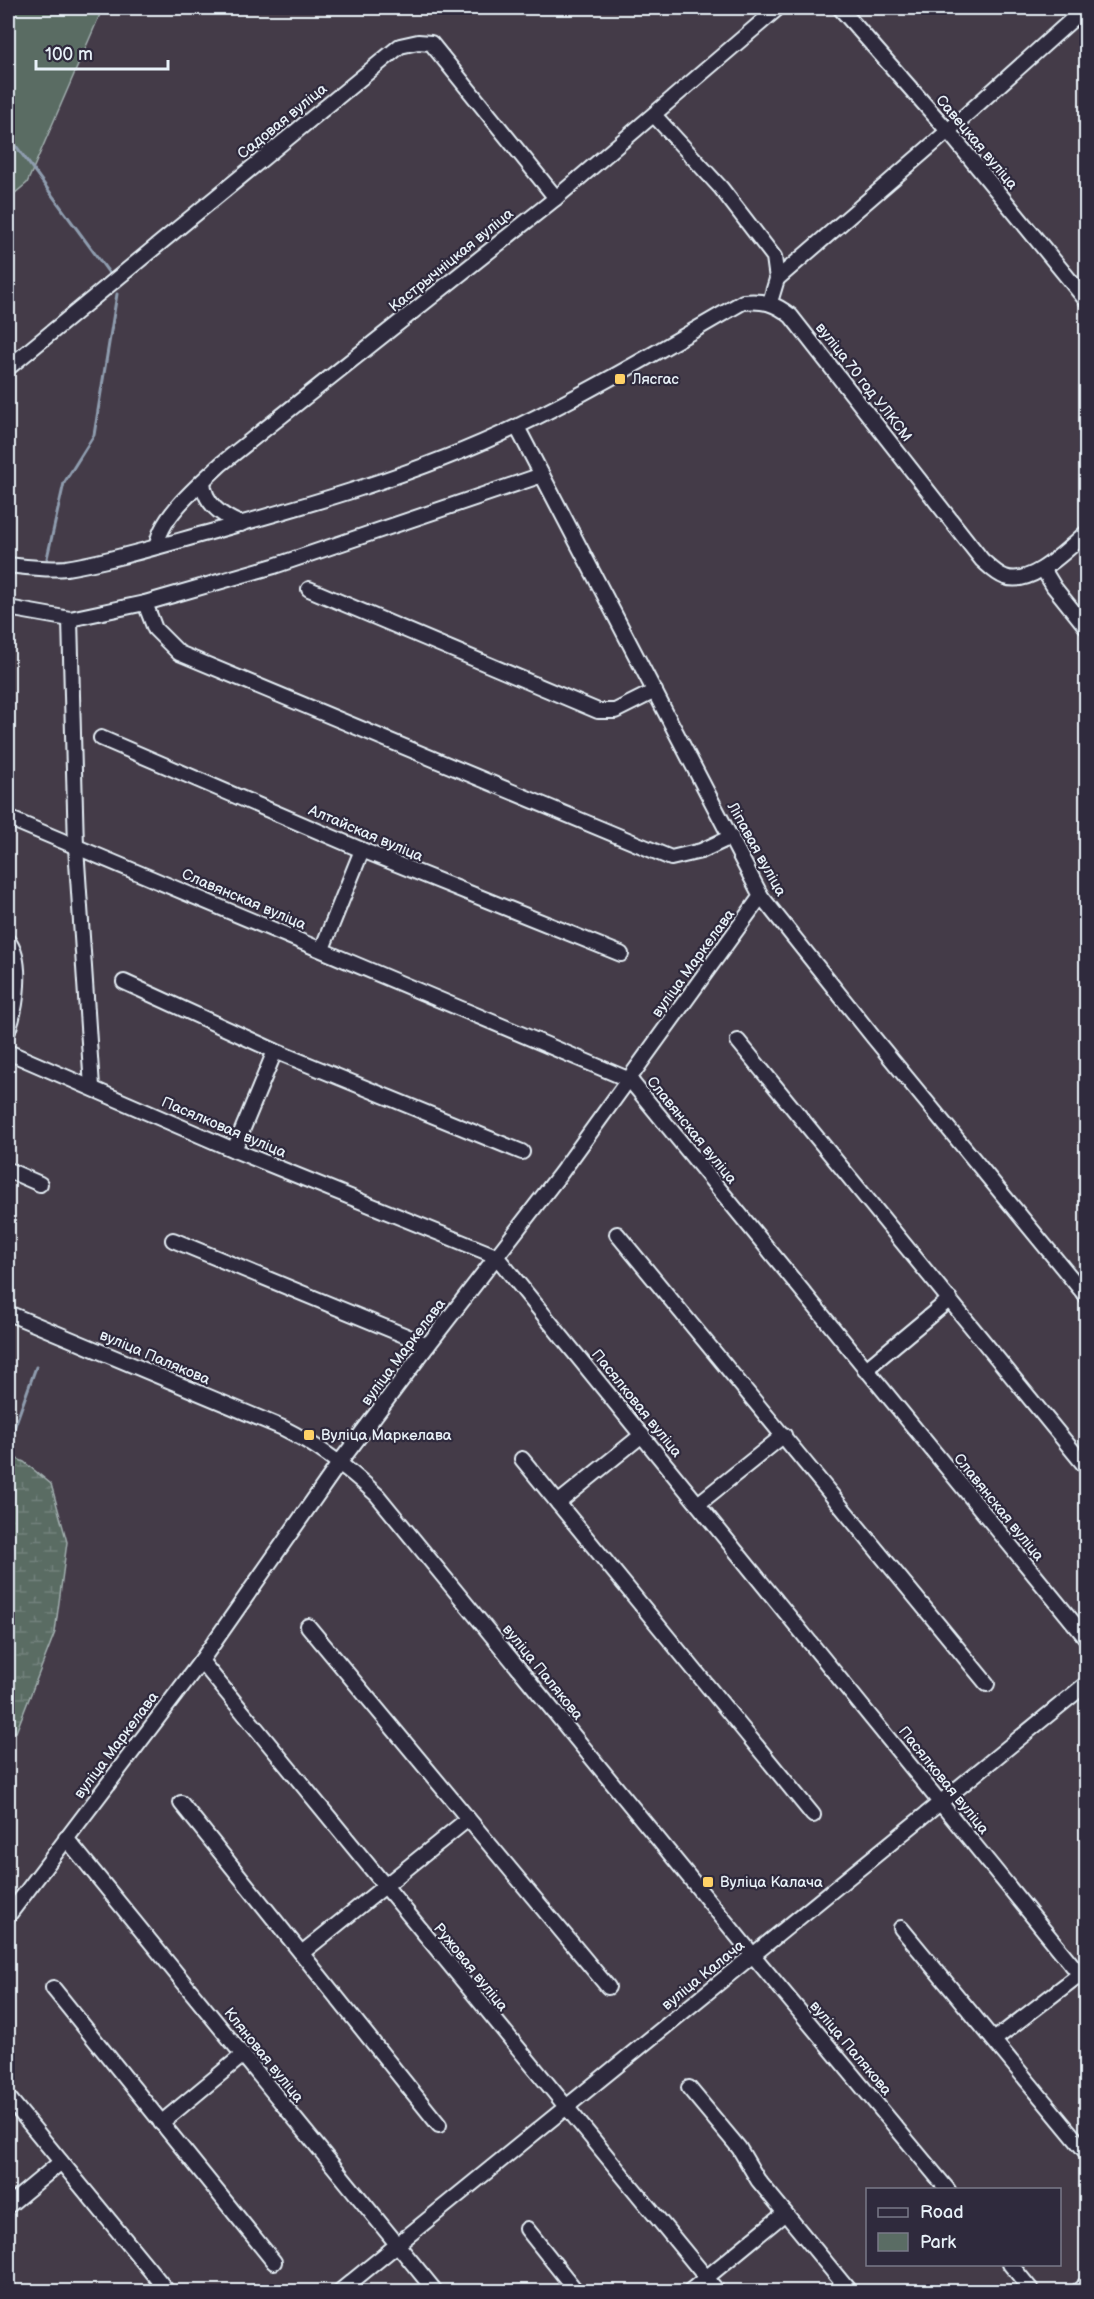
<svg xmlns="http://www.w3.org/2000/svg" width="1094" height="2299" viewBox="0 0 1094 2299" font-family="'Balsamiq Sans',sans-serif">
	<defs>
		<pattern id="wetland-marsh" width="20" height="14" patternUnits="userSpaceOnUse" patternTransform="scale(1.5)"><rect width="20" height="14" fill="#5a6c64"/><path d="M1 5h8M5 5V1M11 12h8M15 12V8" fill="none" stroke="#72817b"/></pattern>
	</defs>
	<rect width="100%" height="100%" fill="#443b48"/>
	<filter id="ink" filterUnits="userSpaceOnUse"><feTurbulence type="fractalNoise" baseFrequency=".0167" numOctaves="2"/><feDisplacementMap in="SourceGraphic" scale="12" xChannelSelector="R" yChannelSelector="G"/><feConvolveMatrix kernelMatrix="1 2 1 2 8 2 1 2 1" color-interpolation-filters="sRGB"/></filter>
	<g filter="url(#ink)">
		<path fill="#5a6c64" stroke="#a1aeae" stroke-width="1.5" d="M8 8H113L101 12 27 183 8 199Z"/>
		<path fill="url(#wetland-marsh)" stroke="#a1aeae" stroke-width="1.5" d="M8 1455 24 1462 51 1484 67 1542 55 1632 16 1732 8 1730Z"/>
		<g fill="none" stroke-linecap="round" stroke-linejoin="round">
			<g stroke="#8f9daf" stroke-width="3">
				<path d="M8 135 112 277"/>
				<path d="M47 558 64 483 94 435 117 294"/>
				<path d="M8 1445 36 1367"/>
			</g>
			<g stroke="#e8f1f8" stroke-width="18">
				<g id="minor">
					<path d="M840 8 948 131 1086 300"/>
					<path d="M654 115 721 188 774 257 777 279 770 302"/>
					<path d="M777 279 948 131 1085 8"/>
					<path d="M8 368 400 46 418 42 431 43 556 198"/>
					<path d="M517 427 761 896 874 1038 1086 1296"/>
					<path d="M203 481C204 504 222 516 241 524"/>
					<path d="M157 547C158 518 201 483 221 464L556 198 778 8"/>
					<path d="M8 565C26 567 47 570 66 568 111 561 163 545 207 533 312 504 418 474 516 427 594 390 668 345 743 302 763 300 775 303 791 316L982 560C990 567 996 574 1005 577 1032 587 1068 548 1086 533"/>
					<path d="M1043 569 1054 587 1086 627"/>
					<path d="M309 589 598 711H615L655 691"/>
					<path d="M145 603 155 629 179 653 671 858 701 851 731 837"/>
					<path d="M8 608 70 619 145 603 274 566 542 475"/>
					<path d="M70 619 76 847 92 1087"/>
					<path d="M101 738 362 850 621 954"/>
					<path d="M8 818 630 1080 1086 1638"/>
					<path d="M8 941C24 961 16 1009 8 1031"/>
					<path d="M322 949 362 850"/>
					<path d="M124 982 275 1051 522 1152"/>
					<path d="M738 1041 1086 1467"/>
					<path d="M8 1052 234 1150 496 1256 1086 1982"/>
					<path d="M234 1150 275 1051"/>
					<path d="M8 1170 40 1184"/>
					<path d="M617 1234 987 1684"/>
					<path d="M173 1240 428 1345"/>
					<path d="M8 1313 283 1428C319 1446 348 1468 377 1495L761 1965 948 2190"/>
					<path d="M865 1370 950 1299"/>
					<path d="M522 1459 813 1815"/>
					<path d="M558 1503 642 1435"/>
					<path d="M698 1504 784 1435"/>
					<path d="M308 1626 608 1987"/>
					<path d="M201 1661 718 2292"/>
					<path d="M181 1803 439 2125"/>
					<path d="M66 1838 436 2292"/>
					<path d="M8 1916 201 1661 340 1462 428 1345 561 1173 761 896"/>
					<path d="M901 1928 1086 2152"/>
					<path d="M303 1952 468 1819"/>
					<path d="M53 1988 274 2262"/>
					<path d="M994 2040 1080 1974"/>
					<path d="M689 2088 739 2148 758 2180 850 2292"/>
					<path d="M8 2097 168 2292"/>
					<path d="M161 2123 243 2055"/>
					<path d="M8 2206 61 2162"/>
					<path d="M527 2229 577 2292"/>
					<path d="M1010 2264 1033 2292"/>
					<path d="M8 2288 10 2292"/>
					<path d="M339 2292 1086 1684"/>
					<path d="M689 2292 785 2213"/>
					<path d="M1077 2292 1086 2284"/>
				</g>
			</g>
			<use href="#minor" stroke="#2f2a3d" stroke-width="14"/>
		</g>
	</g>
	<g fill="#ffd166" stroke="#2f2a3d" stroke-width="2">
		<rect x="614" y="373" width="12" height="12" rx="3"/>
		<rect x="303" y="1429" width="12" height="12" rx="3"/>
		<rect x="702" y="1876" width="12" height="12" rx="3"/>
	</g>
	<g text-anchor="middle" stroke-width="4.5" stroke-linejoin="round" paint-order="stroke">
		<g font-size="15" fill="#e8f1f8" stroke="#2f2a3d">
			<text transform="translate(282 121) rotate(-39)" y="5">Садовая вуліца</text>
			<text transform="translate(977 142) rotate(50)" y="5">Савецкая вуліца</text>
			<text transform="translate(451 260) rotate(-39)" y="5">Кастрычніцкая вуліца</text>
			<text transform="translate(864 382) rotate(52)" y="5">вуліца 70 год УЛКСМ</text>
			<text transform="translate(366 833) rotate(23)" y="5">Алтайская вуліца</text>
			<text transform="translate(757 849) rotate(61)" y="5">Ліпавая вуліца</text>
			<text transform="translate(244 899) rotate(23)" y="5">Славянская вуліца</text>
			<text transform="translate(693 963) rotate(-54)" y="5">вуліца Маркелава</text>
			<text transform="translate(224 1127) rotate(23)" y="5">Пасялковая вуліца</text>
			<text transform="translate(692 1130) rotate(51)" y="5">Славянская вуліца</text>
			<text transform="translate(403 1352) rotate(-53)" y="5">вуліца Маркелава</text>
			<text transform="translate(155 1357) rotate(23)" y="5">вуліца Палякова</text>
			<text transform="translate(637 1403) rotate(51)" y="5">Пасялковая вуліца</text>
			<text transform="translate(999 1507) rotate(51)" y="5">Славянская вуліца</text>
			<text transform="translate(543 1672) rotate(51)" y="5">вуліца Палякова</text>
			<text transform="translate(116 1745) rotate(-53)" y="5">вуліца Маркелава</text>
			<text transform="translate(944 1780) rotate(51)" y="5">Пасялковая вуліца</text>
			<text transform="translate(471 1967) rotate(51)" y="5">Ружовая вуліца</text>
			<text transform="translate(703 1975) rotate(-39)" y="5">вуліца Калача</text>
			<text transform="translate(851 2048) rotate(50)" y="5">вуліца Палякова</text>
			<text transform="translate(264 2055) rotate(51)" y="5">Кляновая вуліца</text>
		</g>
		<g font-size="15" fill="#e8f1f8" stroke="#2f2a3d" text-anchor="start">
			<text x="632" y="384">Лясгас</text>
			<text x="321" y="1440">Вуліца Маркелава</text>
			<text x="720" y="1887">Вуліца Калача</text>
		</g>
	</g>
	<rect width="1094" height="2299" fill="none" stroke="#2f2a3d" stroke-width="30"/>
	<rect x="15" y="15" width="1064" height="2269" fill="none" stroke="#e8f1f8" stroke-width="2" filter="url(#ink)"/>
	<rect x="866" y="2188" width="195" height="78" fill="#2f2a3d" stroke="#797a88" stroke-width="1.5"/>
	<rect x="878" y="2208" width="30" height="9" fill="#2f2a3d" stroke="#797a88" stroke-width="1.5"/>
	<text x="920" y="2218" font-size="18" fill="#e8f1f8">Road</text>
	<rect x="878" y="2233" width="30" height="18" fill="#5a6c64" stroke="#797a88" stroke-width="1.5"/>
	<text x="920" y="2248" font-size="18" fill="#e8f1f8">Park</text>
	<path d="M36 60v9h132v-9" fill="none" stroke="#e8f1f8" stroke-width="3"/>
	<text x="45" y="60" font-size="18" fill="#e8f1f8" stroke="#2f2a3d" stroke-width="4.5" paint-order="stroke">100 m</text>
</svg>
